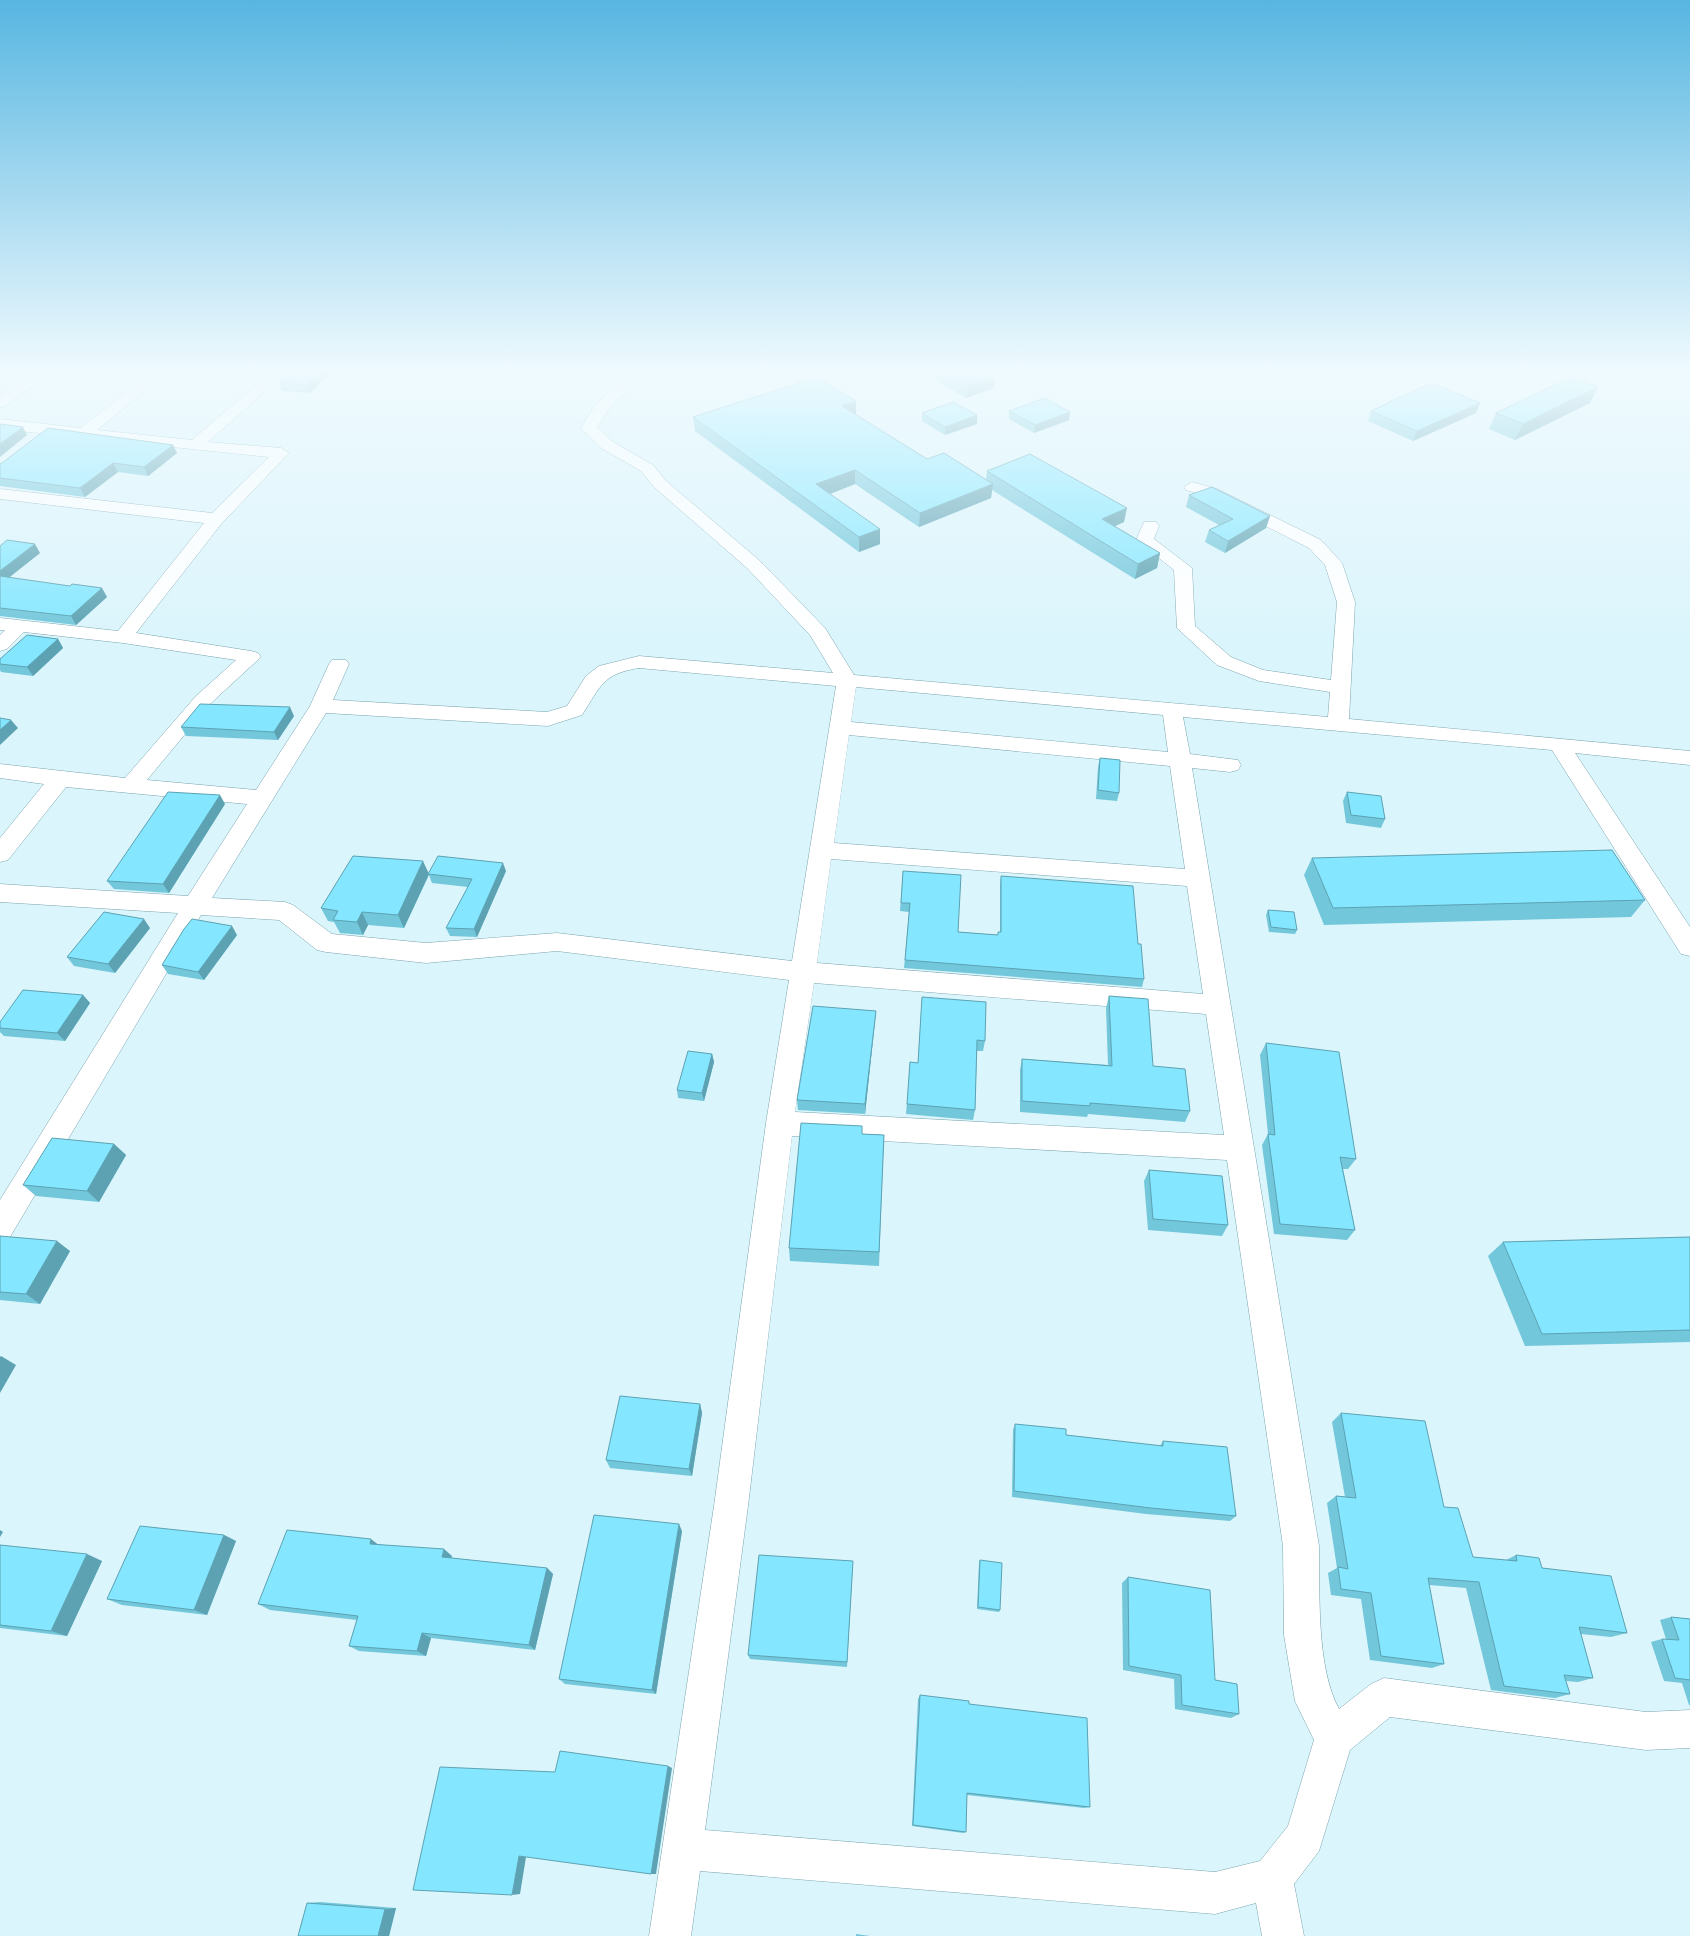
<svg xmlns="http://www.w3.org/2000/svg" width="1690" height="1936" viewBox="0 0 1690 1936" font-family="'Public Sans',sans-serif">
	<rect width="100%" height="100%" fill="#dbf5fc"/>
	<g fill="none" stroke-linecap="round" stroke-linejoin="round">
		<g stroke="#7aa4af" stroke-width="1">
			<g id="street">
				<path d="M42 368H58L5 406 0 407V396Z"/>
				<path d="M157 368H173L97 430 192 440 276 368H291L208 442 281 448 289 453 222 523 136 633 251 651 258 653 261 657 210 704 147 780 256 790 310 706 329 664 332 660H346L349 664 333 700 547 712 567 706 586 676 599 666 639 656 833 673 810 635 747 568 654 487 641 471 601 448 581 428 595 405 610 390 642 368H659L612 404 597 427 613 442 653 465 666 481 759 560 825 628 854 675 1328 717 1330 692 1259 681 1217 665 1177 628 1174 570 1136 540 1144 522H1156L1159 526 1154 539 1192 568 1195 626 1231 657 1263 670 1331 680 1337 602 1325 565 1309 548 1205 495 1186 490 1184 487 1192 482 1217 489 1321 540 1342 563 1355 602 1349 719 1690 751V765L1575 753 1690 927V956L1681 954 1552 750 1183 717 1190 754 1238 760 1241 765 1238 770 1230 772 1192 768 1319 1546C1320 1593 1316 1667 1339 1709L1371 1684 1384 1678 1646 1712 1690 1710V1748L1646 1750 1390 1717 1350 1750 1319 1851 1294 1884 1304 1936H1262L1256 1903 1215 1914 700 1871 691 1936H649L714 1506 766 1123 789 980 557 951 426 963 326 952 317 950 279 920 201 915 10 1237 0 1241V1200L178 913 0 902V884L188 896 247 804 66 787 8 860 0 862V838L44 784 0 778V764L125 778 196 696 236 660 123 643 24 632 7 649 0 651V635L5 630H0V618L118 631 204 523 0 499V489L212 513 269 457 0 429V419L81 428ZM639 668 836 686 792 961 557 933 426 943 332 934 293 905 285 902 212 898 326 713 548 726 582 715C601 686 602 674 639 668ZM856 687 1163 715 1168 752 851 722ZM849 735 1170 766 1185 869 834 843ZM831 859 1187 886 1203 994 817 963ZM814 983 1206 1014 1224 1135 795 1112ZM792 1136 1227 1160 1283 1546 1284 1635 1295 1701 1314 1740 1288 1826 1260 1861 1215 1872 705 1830 748 1506Z"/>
			</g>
		</g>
		<use href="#street" fill="#fff" fill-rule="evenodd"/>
	</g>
	<g fill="#72c7db">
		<path d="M920 368H981L994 388 966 398 920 371Z"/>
		<path d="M330 373 310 393 282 391 279 383Z"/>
		<path d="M1598 387 1590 403 1515 440 1489 429 1496 413Z"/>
		<path d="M1389 402 1480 403 1476 413 1413 441 1368 421 1371 411 1388 403Z"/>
		<path d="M1009 411 1070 412 1069 420 1034 433 1009 419Z"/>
		<path d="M922 413 977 424 945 435 922 421Z"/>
		<path d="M856 415 927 459 986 480 987 471 1124 522 1115 526 1160 553 1157 568 1135 579 992 490 991 498 919 527 855 484 830 494 880 544 859 552 695 431 693 417Z"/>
		<path d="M177 453 148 476 118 472 85 497 0 486V464Z"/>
		<path d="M1189 495 1270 516 1266 528 1225 553 1205 542 1209 530 1219 525 1186 507Z"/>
		<path d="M0 546 40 553 9 577 107 597 76 625 0 616Z"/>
		<path d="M58 639 63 648 33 676 1 672 0 670V659Z"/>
		<path d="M294 716 278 740 186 736 181 727Z"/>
		<path d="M1100 758 1119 793 1117 801 1096 799 1098 767Z"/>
		<path d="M1347 792 1385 819 1381 828 1346 823 1343 801Z"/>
		<path d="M225 804 169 893 114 889 107 881Z"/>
		<path d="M1312 858 1645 900 1631 917 1324 925 1304 875Z"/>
		<path d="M506 871 477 937 450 936 446 928 468 887 432 883 429 875 404 928 368 925 363 935 340 933 334 922 328 921 321 908 429 874Z"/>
		<path d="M903 871 958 932 998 935 1000 932V885L1001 876 1138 944 1144 979 1142 987 904 968 909 912 900 911Z"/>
		<path d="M1268 910 1297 930 1295 934 1269 932 1266 915Z"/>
		<path d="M150 928 115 973 74 966 67 957Z"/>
		<path d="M237 935 204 980 168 974 162 965Z"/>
		<path d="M83 995 90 1003 65 1041 4 1036 0 1032V1022Z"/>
		<path d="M1109 996 1153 1066 1190 1111 1185 1122 1088 1114 1087 1117 1020 1112V1070L1022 1059 1108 1065 1106 1008Z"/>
		<path d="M922 997 985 1041 983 1051H977L975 1110 973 1120 906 1114 910 1062 918 1063Z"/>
		<path d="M876 1011 875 1021 865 1114 798 1110 797 1100Z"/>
		<path d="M1266 1043 1356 1159 1348 1169H1343L1355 1230 1347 1240 1274 1234 1262 1145 1268 1134 1260 1055Z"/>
		<path d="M712 1054 714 1062 704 1101 678 1098 677 1090Z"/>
		<path d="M862 1134 884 1135 879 1266 790 1261 789 1248Z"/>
		<path d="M114 1144 126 1155 99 1202 36 1196 23 1185Z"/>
		<path d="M1149 1170 1228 1225 1222 1236 1148 1230 1144 1181Z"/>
		<path d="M0 1236 70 1251 40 1304 0 1300Z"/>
		<path d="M1690 1237V1342L1525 1346 1488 1256 1503 1242Z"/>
		<path d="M700 1404 702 1413 692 1476 610 1468 606 1460Z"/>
		<path d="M1341 1413 1444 1507 1473 1557 1506 1560 1516 1555 1542 1568 1627 1633 1611 1637 1581 1634 1593 1678 1578 1682 1566 1681 1570 1694 1555 1698 1491 1690 1466 1588 1429 1585 1444 1664 1432 1668 1370 1660 1361 1599 1331 1595 1328 1573 1337 1568 1327 1503 1336 1496 1345 1497 1332 1422Z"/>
		<path d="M1015 1424 1066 1435 1160 1446 1163 1441 1236 1516 1230 1521 1146 1514 1012 1497 1013 1430Z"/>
		<path d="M682 1531 656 1694 565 1684 559 1679Z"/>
		<path d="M224 1535 236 1541 207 1615 122 1605 107 1599Z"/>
		<path d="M378 1544 452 1556 451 1558 547 1568 553 1574 535 1650 431 1638 426 1656 359 1651 349 1646 357 1620 270 1610 258 1604Z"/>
		<path d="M0 1545 102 1561 67 1636 0 1628Z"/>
		<path d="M980 1560 1000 1610 999 1612 977 1609 979 1562Z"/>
		<path d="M853 1561 847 1667 750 1659 748 1655Z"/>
		<path d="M1128 1577 1215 1680 1239 1714 1231 1718 1175 1709 1174 1679 1123 1670 1122 1583Z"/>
		<path d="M1671 1617 1690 1619V1705H1689L1682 1683 1664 1681 1651 1642 1662 1639H1666L1660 1620Z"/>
		<path d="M920 1695 969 1704 1090 1807 1084 1808 967 1795 966 1832 963 1833 912 1826 918 1699Z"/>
		<path d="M320 1902 396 1908 389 1936H298L307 1903Z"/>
		<path d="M856 1934 870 1936H856Z"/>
	</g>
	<g fill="#5ca2b2">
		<path d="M324 368H328L330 373 310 393 307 385Z"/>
		<path d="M996 376 994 388 966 398 967 386Z"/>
		<path d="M1598 387 1590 403 1515 440 1523 424Z"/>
		<path d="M856 401V415L842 406Z"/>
		<path d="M1480 403 1476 413 1413 441 1417 431Z"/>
		<path d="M1070 412 1069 420 1034 433 1035 425Z"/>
		<path d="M977 415V424L945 435V427Z"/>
		<path d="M23 427 27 435 0 457V444Z"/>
		<path d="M173 445 177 453 148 476 144 467Z"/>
		<path d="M113 463 118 472 85 497 80 488Z"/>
		<path d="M855 470V484L817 499 816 484Z"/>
		<path d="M993 484 991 498 919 527 920 513Z"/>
		<path d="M1127 508 1124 522 1099 533 1102 519Z"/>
		<path d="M1270 516 1266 528 1225 553 1228 541Z"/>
		<path d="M880 529V544L859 552V537Z"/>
		<path d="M35 544 40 553 1 584 0 582V571Z"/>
		<path d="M1160 553 1157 568 1135 579 1138 564Z"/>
		<path d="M102 588 107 597 76 625 71 616Z"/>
		<path d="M58 639 63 648 33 676 27 667Z"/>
		<path d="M290 707 294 716 278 740 274 732Z"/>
		<path d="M11 720 18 728 0 745V730Z"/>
		<path d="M220 795 225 804 169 893 163 884Z"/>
		<path d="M423 861 429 874 404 928 398 915Z"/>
		<path d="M503 863 506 871 477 937 474 929Z"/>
		<path d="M362 912 368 925 363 935 357 922Z"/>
		<path d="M144 919 150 928 115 973 108 964Z"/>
		<path d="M232 926 237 935 204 980 198 972Z"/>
		<path d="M83 995 90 1003 65 1041 57 1033Z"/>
		<path d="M876 1011 875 1021 865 1114V1104Z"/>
		<path d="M712 1054 714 1062 704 1101 702 1093Z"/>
		<path d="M114 1144 126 1155 99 1202 87 1191Z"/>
		<path d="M57 1241 70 1251 40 1304 26 1294Z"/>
		<path d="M1 1356 16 1365 0 1393V1357Z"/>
		<path d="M700 1404 702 1413 692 1476 689 1469Z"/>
		<path d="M679 1524 682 1531 656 1694 652 1690Z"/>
		<path d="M0 1530 3 1532 0 1537Z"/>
		<path d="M224 1535 236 1541 207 1615 194 1610Z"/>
		<path d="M371 1539 380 1546 370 1544Z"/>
		<path d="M444 1549 452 1556 450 1563 442 1557Z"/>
		<path d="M87 1554 102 1561 67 1636 51 1631Z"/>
		<path d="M547 1568 553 1574 535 1650 529 1645Z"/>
		<path d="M422 1633 431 1638 426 1656 417 1651Z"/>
		<path d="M668 1766 672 1768 656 1874H651Z"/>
		<path d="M519 1856 526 1857 520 1894 512 1895Z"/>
		<path d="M396 1908 389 1936H378L385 1909Z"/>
	</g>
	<g fill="#84e7ff" stroke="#5ca2b2">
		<path d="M295 368H324L307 385 279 383Z"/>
		<path d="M935 368H981L996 376 967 386Z"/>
		<path d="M817 377 856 401 842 406 927 459 944 453 993 484 920 513 855 470 816 484 880 529 859 537 693 417Z"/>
		<path d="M1571 377 1598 387 1523 424 1496 413Z"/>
		<path d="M1432 383 1480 403 1417 431 1371 411 1391 402H1389Z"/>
		<path d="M1045 398 1070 412 1035 425 1009 411Z"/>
		<path d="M953 402 977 415 945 427 922 413Z"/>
		<path d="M0 424 23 427 0 444Z"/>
		<path d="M48 428 173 445 144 467 113 463 80 488 0 478V464L2 463Z"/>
		<path d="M1030 454 1127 508 1102 519 1160 553 1138 564 987 471Z"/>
		<path d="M1212 487 1270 516 1228 541 1209 530 1233 519 1189 495Z"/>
		<path d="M7 540 35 544 0 571V546Z"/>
		<path d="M0 576 70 586 72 584 102 588 71 616 0 608Z"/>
		<path d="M27 635 58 639 27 667 0 664V659Z"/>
		<path d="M200 704 290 707 274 732 181 727Z"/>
		<path d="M0 718 11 720 0 730Z"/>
		<path d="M1100 758 1120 760 1119 793 1098 790Z"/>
		<path d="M168 792 220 795 163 884 107 881Z"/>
		<path d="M1347 792 1381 796 1385 819 1351 815Z"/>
		<path d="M1612 850 1645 900 1333 908 1312 858Z"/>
		<path d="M353 856 423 861 398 915 362 912 357 922 333 920 338 911 321 908Z"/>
		<path d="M438 856 503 863 474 929 446 928 472 879 428 874Z"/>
		<path d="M903 871 961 875 958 932 998 935V932H1001V876L1133 886 1138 944H1141L1144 979 905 960 910 903H901Z"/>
		<path d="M1268 910 1294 912 1297 930 1271 927Z"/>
		<path d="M104 912 144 919 108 964 67 957Z"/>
		<path d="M192 919 232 926 198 972 162 965 184 929Z"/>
		<path d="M23 990 83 995 57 1033 0 1028V1022Z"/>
		<path d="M1109 996 1148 999 1153 1066 1185 1069 1190 1111 1090 1103V1106L1022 1101V1059L1112 1066Z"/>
		<path d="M922 997 986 1002 985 1041 977 1040 975 1110 907 1104 910 1062 918 1063Z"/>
		<path d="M813 1006 876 1011 865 1104 797 1100Z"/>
		<path d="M1266 1043 1339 1052 1356 1159 1340 1157 1355 1230 1280 1224 1268 1134 1275 1135Z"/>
		<path d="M688 1051 712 1054 702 1093 677 1090Z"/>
		<path d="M801 1123 862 1126V1134L884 1135 879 1252 789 1248Z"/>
		<path d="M52 1138 114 1144 87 1191 23 1185Z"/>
		<path d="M1149 1170 1222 1176 1228 1225 1153 1219Z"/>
		<path d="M0 1236 57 1241 26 1294 0 1292Z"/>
		<path d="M1690 1237V1330L1542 1334 1503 1242Z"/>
		<path d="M620 1396 700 1404 689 1469 606 1460Z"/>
		<path d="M1341 1413 1425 1421 1444 1507 1458 1508 1473 1557 1517 1561 1516 1555 1539 1558 1542 1568 1611 1576 1627 1633 1579 1627 1593 1678 1564 1675 1570 1694 1504 1686 1479 1582 1428 1578 1444 1664 1381 1656 1371 1593 1341 1589 1338 1567 1348 1569 1336 1496 1356 1498Z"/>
		<path d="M1015 1424 1066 1429V1435L1163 1446V1441L1227 1447 1236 1516 1151 1508 1014 1491Z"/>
		<path d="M594 1515 679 1524 652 1690 559 1679Z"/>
		<path d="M140 1526 224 1535 194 1610 107 1599Z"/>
		<path d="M287 1530 371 1539 370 1544 444 1549 442 1557 547 1568 529 1645 422 1633 417 1651 349 1646 358 1616 258 1604Z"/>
		<path d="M0 1545 87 1554 51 1631 0 1625Z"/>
		<path d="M759 1555 853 1561 847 1662 748 1655Z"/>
		<path d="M980 1560 1002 1563 1000 1610 978 1607Z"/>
		<path d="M1128 1577 1210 1590 1215 1680 1237 1684 1239 1714 1182 1705 1181 1675 1129 1666Z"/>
		<path d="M1671 1617 1690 1619V1680L1675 1678 1662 1639 1679 1640Z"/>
		<path d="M920 1695 969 1701V1704L1087 1718 1090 1807 967 1793 966 1832 913 1825Z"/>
		<path d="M560 1751 668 1766 651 1874 519 1856 512 1895 413 1890 440 1767 555 1772Z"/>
		<path d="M307 1903 385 1909 378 1936H298Z"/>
	</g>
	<linearGradient id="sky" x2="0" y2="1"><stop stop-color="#57b6e1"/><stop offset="0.58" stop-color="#effafe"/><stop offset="1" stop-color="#effafe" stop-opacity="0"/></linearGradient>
	<rect width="1690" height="639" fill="url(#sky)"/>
</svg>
